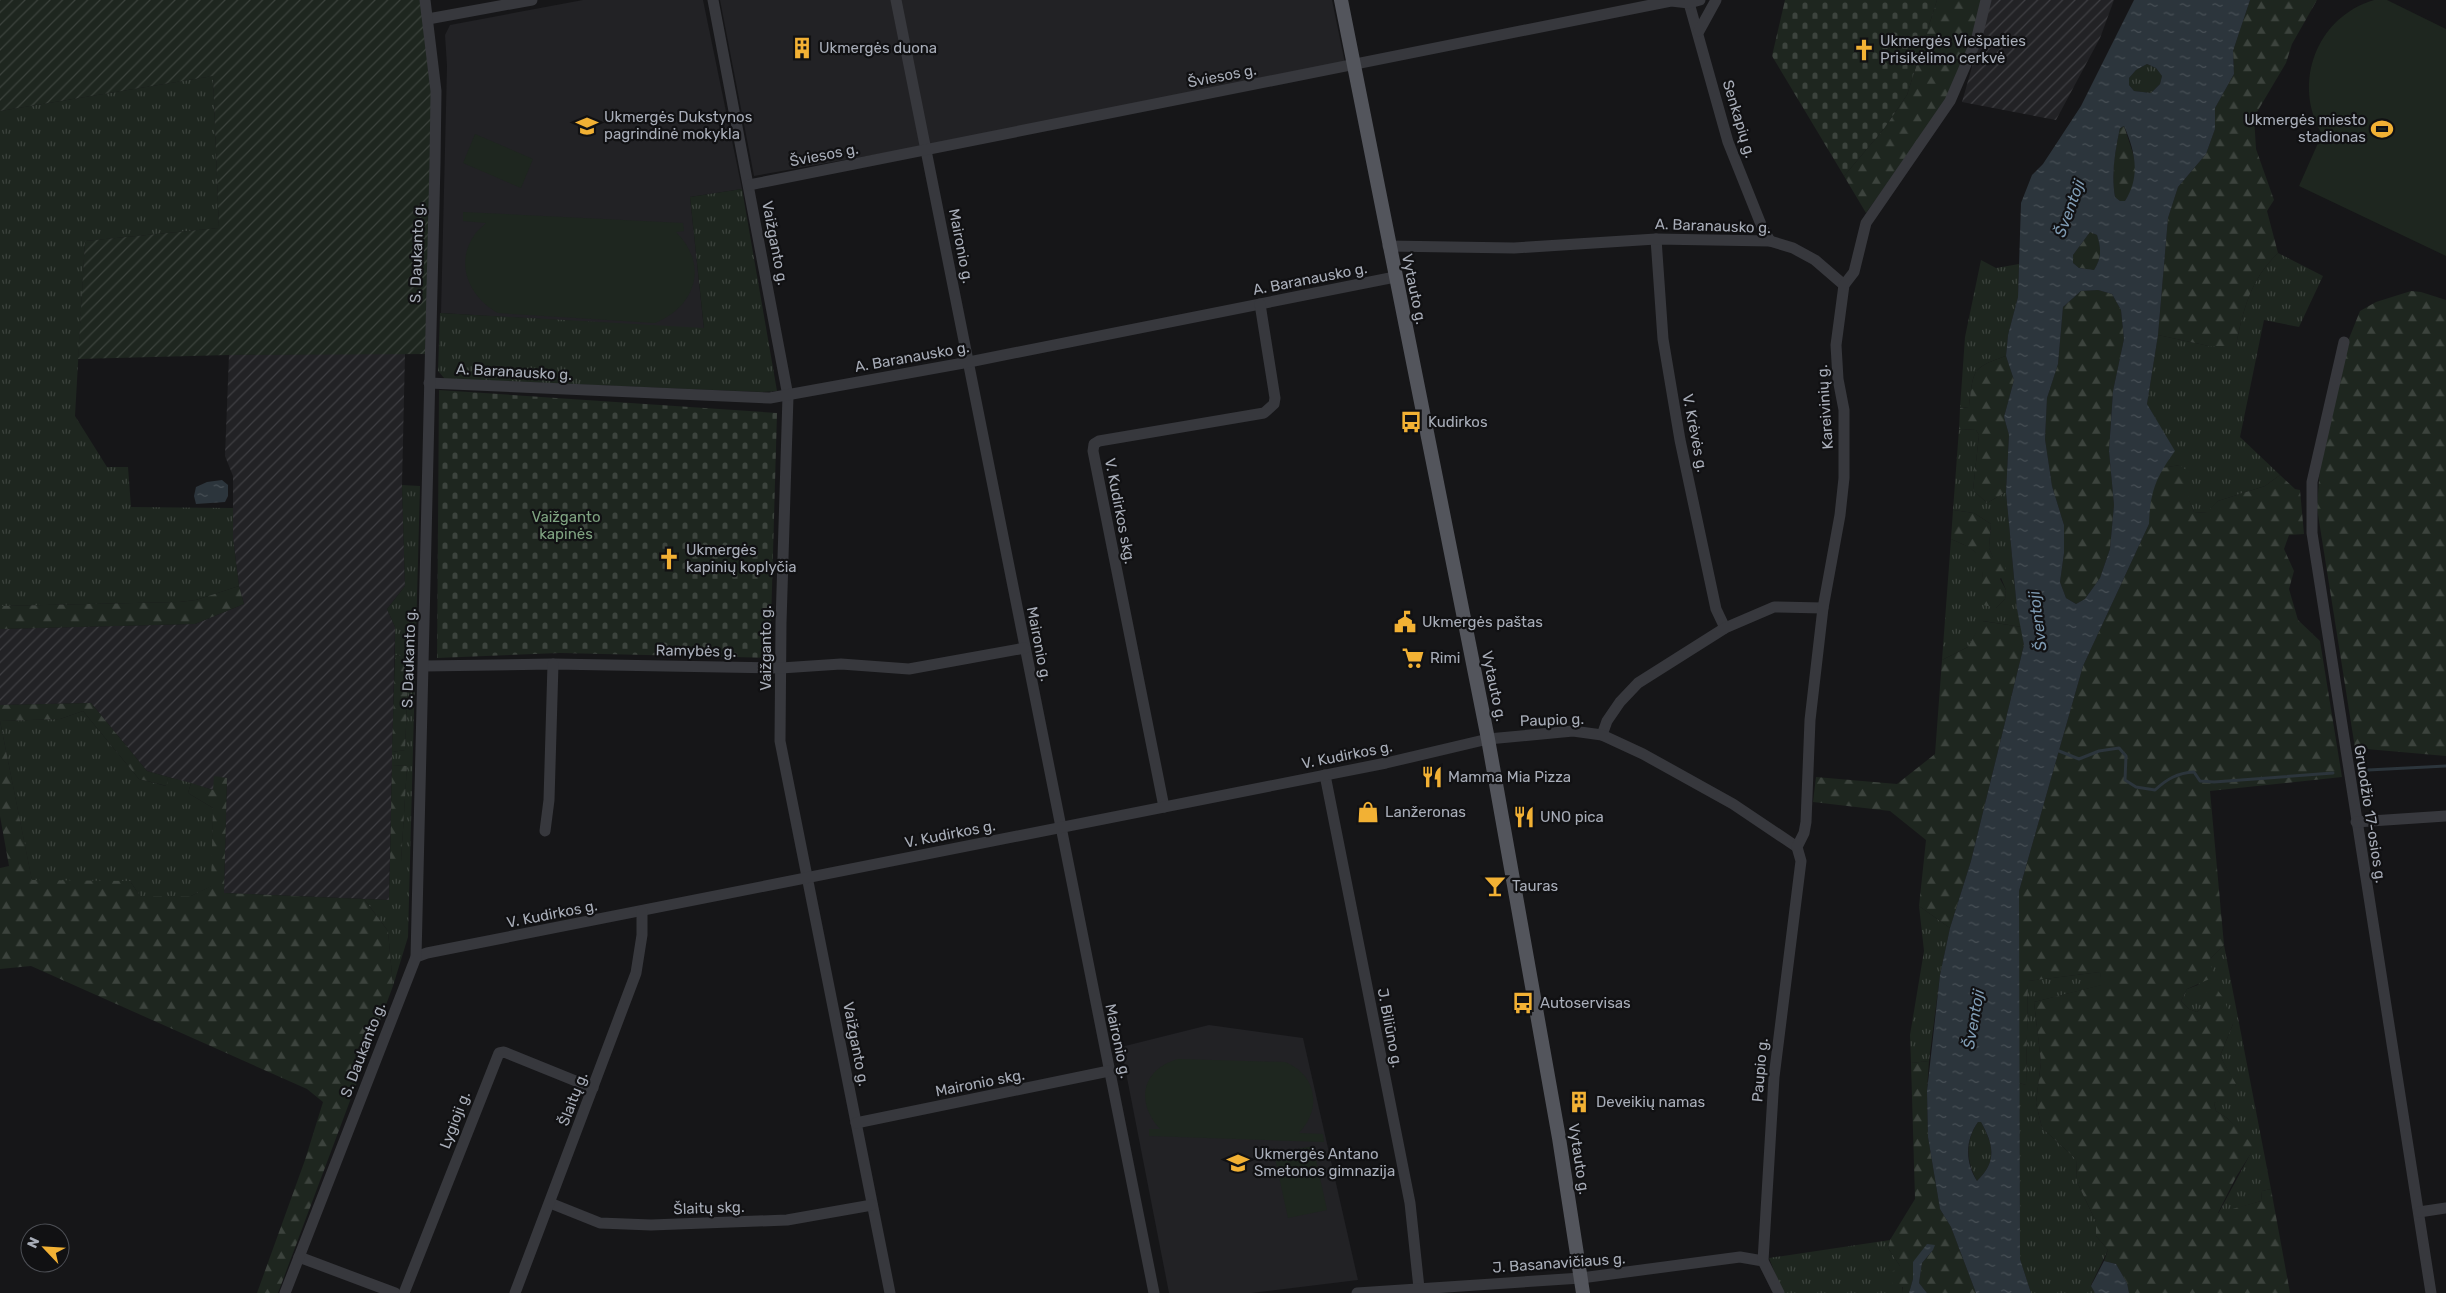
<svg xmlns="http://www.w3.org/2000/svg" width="2446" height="1293" viewBox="0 0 2446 1293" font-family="Rubik,sans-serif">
	<defs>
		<pattern id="industrial-furrows" width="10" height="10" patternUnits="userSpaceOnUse" patternTransform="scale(1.25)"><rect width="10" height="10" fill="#222225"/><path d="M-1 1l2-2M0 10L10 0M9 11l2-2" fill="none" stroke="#3f3f43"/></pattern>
		<pattern id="grass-tufts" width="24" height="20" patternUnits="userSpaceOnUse" patternTransform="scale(1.25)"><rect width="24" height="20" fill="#1e261f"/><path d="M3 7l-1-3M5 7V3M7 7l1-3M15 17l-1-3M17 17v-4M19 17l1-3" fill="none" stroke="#3c433d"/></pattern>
		<pattern id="forest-firs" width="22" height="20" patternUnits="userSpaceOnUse" patternTransform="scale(1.25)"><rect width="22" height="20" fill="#1e261f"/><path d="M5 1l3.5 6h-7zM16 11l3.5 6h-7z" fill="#3c433d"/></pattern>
		<pattern id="cemetery-stones" width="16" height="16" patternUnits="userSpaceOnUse" patternTransform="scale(1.25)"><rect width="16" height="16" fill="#1e261f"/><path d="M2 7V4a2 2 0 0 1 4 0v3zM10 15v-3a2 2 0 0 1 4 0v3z" fill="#3c433d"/></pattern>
		<pattern id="garden-furrows" width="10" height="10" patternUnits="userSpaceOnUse" patternTransform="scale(1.25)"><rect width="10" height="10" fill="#1e261f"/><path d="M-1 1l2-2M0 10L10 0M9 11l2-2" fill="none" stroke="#3c433d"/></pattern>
		<pattern id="water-ripples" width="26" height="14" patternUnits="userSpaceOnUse" patternTransform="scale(1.25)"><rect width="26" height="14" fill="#2c353c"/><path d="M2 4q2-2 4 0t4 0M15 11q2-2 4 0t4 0" fill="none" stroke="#485056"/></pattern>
	</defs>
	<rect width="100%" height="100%" fill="#161618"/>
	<g fill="#222225">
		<path d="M583 0H703L742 189 690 197 704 329 441 313 447 66 445 35 450 25Z"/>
		<path d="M720 0H1332L1345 63 924 146 754 176Z"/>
		<path d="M1209 1025 1303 1038 1358 1280 1251 1293H1169L1121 1047Z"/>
	</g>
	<g fill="url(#industrial-furrows)">
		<path d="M1991 0H2114L2100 38 2056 120 1962 102Z"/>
		<path d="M405 353 402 485 405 586 387 609 395 627 389 900 224 893 227 778 213 790 147 771 91 703 0 705V629L195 624 244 604 239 586 233 538V476L225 456 229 355Z"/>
	</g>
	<g fill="url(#grass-tufts)">
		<path d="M2147 64 2156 68 2162 76 2160 84 2151 93 2134 91 2129 85V78L2136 70Z"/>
		<path d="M213 76 219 228 85 241 75 416 107 467H128L131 507 233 508V538L239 586 196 600 179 602 0 606V111Z"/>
		<path d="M742 189 777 391 762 392 445 379 438 371 440 313 704 328 690 197Z"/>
		<path d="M2278 253 2323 276 2299 327 2264 320 2240 437 2280 475 2265 486 2218 501 2207 513 2194 512 2187 496 2180 465 2162 468 2174 451 2147 404 2158 335 2209 346H2236C2243 309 2251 279 2278 253Z"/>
		<path d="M1981 260 1996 268 2019 264 2018 297 2008 335 2006 356C1970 368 1974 371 1969 407L1960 408 1965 337Z"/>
		<path d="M1959 429 1976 430 1979 435 1973 490 1987 503 2006 492 2017 609 2022 627 1983 621 1968 647 1942 660 1951 539 1969 547 1981 557 1983 578 1996 608 2005 599 2006 590 1989 548 1991 524 1974 513 1953 510Z"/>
		<path d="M402 485 420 486 408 937 393 986 388 931 364 899 389 900 390 862H401L407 766 392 765V752L405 750 409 657 395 655V627L387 609 405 586Z"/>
		<path d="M83 711 139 779 166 786 168 777 191 783 188 793 213 808 212 886 191 896H140L130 881H32L0 721 60 719Z"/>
		<path d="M1919 906 1950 928 1940 975 1929 1061 1911 1063 1910 1035 1924 951Z"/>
		<path d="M2224 945 2271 1189 2262 1191 2261 1201 2218 1214 2254 1147 2227 1118 2216 1111 2214 1103 2220 1100 2236 1085 2220 1056 2233 1024 2203 1007 2197 1012 2189 1009 2181 1001 2187 989 2198 985 2210 959Z"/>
		<path d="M2100 972 2102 985 2034 1002 2041 1062 2036 1103 2042 1128 2076 1159 2077 1182 2096 1222V1236L2108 1250 2091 1285 2095 1293H2031L2020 1259 2019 1083 2026 1085 2028 981Z"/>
		<path d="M1978 1122H1981C1994 1147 1997 1161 1977 1181 1966 1161 1965 1141 1978 1122Z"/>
		<path d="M1890 1240 1888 1248 1900 1266 1903 1293H1783L1769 1258Z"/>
	</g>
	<g fill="url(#forest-firs)">
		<path d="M1937 0H1982L1973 33 1947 100 1866 213 1844 176 1883 130 1907 95Z"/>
		<path d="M2250 0H2317L2292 44 2286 63 2254 117 2256 149 2274 200 2267 211 2278 253C2251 279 2243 309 2236 346H2209L2158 335 2168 218 2178 187 2206 154 2215 129V108L2234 74 2233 51Z"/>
		<path d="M2124 126C2133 155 2144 172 2125 201H2120L2115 197C2111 174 2115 151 2120 128Z"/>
		<path d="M2090 232 2097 235C2101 248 2102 258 2094 270L2079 268 2073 263V255Z"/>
		<path d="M2098 290 2112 294 2121 310 2124 339 2113 391 2109 451 2114 505 2110 549 2100 578 2085 599 2076 604 2066 598 2060 582 2064 553V525L2052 486 2045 439 2047 398 2058 364 2063 307 2081 291Z"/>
		<path d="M2411 291 2421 292 2446 300V756L2355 748 2317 508 2320 467 2348 341 2360 311 2376 302Z"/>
		<path d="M2006 356 2014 380 2004 417 2009 435 2006 492 1987 503 1973 490 1979 435 1976 430 1959 429 1960 408 1969 407C1974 371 1970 368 2006 356Z"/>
		<path d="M2180 465 2191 474C2184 489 2188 498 2194 512L2206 513 2218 501 2265 486 2280 475 2295 489 2300 490 2304 534 2289 535 2284 549 2294 571 2289 589 2298 620 2320 641 2342 777 2210 791 2224 945 2210 959 2214 977 2187 989 2181 1001 2189 1009 2197 1012 2203 1007 2207 992 2216 988 2224 999 2233 1024 2220 1056 2236 1084 2233 1096 2214 1103 2216 1111 2227 1118 2255 1147 2236 1177 2218 1213 2261 1201 2262 1191 2271 1189 2290 1293H2129L2127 1283 2116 1264 2104 1261 2108 1250 2096 1236V1222L2077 1182 2076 1159 2042 1128 2036 1103 2041 1062 2034 1002 2101 985 2100 972 2028 981 2026 1085 2019 1083V891L2083 666 2149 524V499L2162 468Z"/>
		<path d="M1953 510 1974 513 1991 524 1989 548 1993 557 2005 561V573L2000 579 2006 590 2005 599 1996 608 1983 605 1975 588 1983 578C1980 551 1976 550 1951 539Z"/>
		<path d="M239 586 244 604 195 624 0 629V606L179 602 196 600Z"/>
		<path d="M1982 621 2022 627 2024 645 1971 861 1950 928 1919 906 1926 840 1890 811 1813 802 1816 777 1897 784 1935 754 1942 660 1968 647Z"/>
		<path d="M395 655 409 657 405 750 392 752Z"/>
		<path d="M91 703 147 771 168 777 167 786 139 779 83 711 60 719 0 721 32 880 130 881 140 896H191L211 886 213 808 188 793 191 783 213 790 214 776 227 778 224 893 364 899 388 931 393 986 278 1293H257L305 1160 323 1102 307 1089 31 966 0 969V868L9 866 0 816V705Z"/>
		<path d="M392 765 407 766 401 862H390Z"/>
		<path d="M1929 1061 1927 1091 1928 1137 1940 1209 1951 1227 1976 1293H1927L1919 1283 1922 1263 1933 1250 1913 1262V1279L1909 1293H1903V1287L1896 1288 1891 1281 1892 1272 1900 1266 1888 1248 1890 1240 1915 1199 1911 1063Z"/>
	</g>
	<g fill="url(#cemetery-stones)">
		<path d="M1785 0H1937L1907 95 1883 130 1844 176 1772 56Z"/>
		<path d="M439 390 777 413 770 658 560 653 437 658Z"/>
	</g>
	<path fill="url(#garden-furrows)" d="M0 0H425L436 91 429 354 229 355 78 359 85 241 219 228 213 76 0 111Z"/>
	<g fill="#1e261f">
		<path d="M2374 0H2387L2446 29V256L2299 186 2322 134C2292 84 2316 17 2374 0Z"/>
		<path d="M475 134 533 159 521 188 463 163Z"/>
		<path d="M463 212 683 223 684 231 676 232C709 265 696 306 655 323L498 313C469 297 454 263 475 234 478 230 483 226 486 223L463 221Z"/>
		<path d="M1178 1059 1285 1062C1317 1075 1322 1109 1299 1133L1323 1134 1324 1142 1149 1136V1129H1160C1135 1102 1142 1069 1178 1059Z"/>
		<path d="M1313 1146 1327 1210 1288 1218 1274 1154Z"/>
	</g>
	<g fill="url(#water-ripples)" fill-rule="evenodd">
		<path d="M2134 0H2250L2233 51 2234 74 2215 108V129L2206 154 2178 187 2168 218 2158 335 2147 404 2175 451C2156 477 2150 492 2149 524L2083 666 2019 891 2020 1259 2031 1293H1976L1951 1227 1940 1209 1928 1137 1927 1091 1940 975 1950 928 1971 861 2024 645 2017 609 2006 492 2009 435 2004 417 2014 380 2006 356 2008 335 2018 297 2021 203 2032 175 2043 164 2081 106ZM2147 64 2156 68 2162 76 2160 84 2151 93 2134 91 2129 85V78L2136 70ZM2124 126C2135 151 2141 176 2125 201H2120L2115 197C2111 174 2115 151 2120 128ZM2090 232 2097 235C2101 248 2102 258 2094 270L2079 268 2073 263V255ZM2098 290 2112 294 2121 310 2124 339 2113 391 2109 451 2114 505 2110 549 2100 578 2085 599 2076 604 2066 598 2060 582 2064 553V525L2052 486 2045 439 2047 398 2058 364 2063 307 2081 291ZM1978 1122H1981C1994 1145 1997 1162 1977 1181 1965 1162 1965 1140 1978 1122Z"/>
		<path d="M222 480 228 485V496L225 502 196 504 194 496 196 487 207 482Z"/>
		<path d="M1927 1244 1935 1245 1933 1250 1922 1263 1919 1283 1927 1293H1909L1913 1279V1262Z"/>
		<path d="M2104 1261 2116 1264 2127 1283 2129 1293H2095L2091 1286Z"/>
	</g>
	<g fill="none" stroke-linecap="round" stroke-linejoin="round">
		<g stroke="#2c353c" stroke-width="3">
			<path d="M2059 751 2079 759 2099 751 2119 748 2126 756 2125 780 2136 787 2155 790C2167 779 2177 773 2194 772L2200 781 2214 782 2333 773"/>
			<path d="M2368 770 2446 766"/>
		</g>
		<g stroke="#37383d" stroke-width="11">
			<path d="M713 0 788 396 781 623 780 741 890 1293"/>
			<path d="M896 0 1154 1293"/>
			<path d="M1689 3 1728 142 1762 227 1770 241"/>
			<path d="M428 19 532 0"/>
			<path d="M1699 31 1716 0"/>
			<path d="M749 185 1671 1 1689 3 1700 0"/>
			<path d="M1656 239 1663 339 1680 440 1716 609 1725 628"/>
			<path d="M1388 246 1514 248 1656 239 1770 241 1793 248 1815 260 1844 285"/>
			<path d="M2344 342 2312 482V533L2431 1293"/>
			<path d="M429 383 770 398 969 362 1395 277"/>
			<path d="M425 666 553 664 781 668 841 664 909 669 1025 648"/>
			<path d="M1602 735 1607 721 1620 702 1638 683 1725 628 1774 607 1823 608"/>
			<path d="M1325 775 1410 1203 1419 1288"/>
			<path d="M1164 807 1093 451 1094 444 1099 441 1264 413 1274 404 1275 398 1260 304"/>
			<path d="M2356 822 2446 816"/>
			<path d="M545 831 549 800 553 664"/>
			<path d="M416 957 427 953 1386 763 1488 739 1573 731 1602 735 1643 754 1733 804 1797 847"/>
			<path d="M856 1123 1109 1071"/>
			<path d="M550 1203 600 1223 651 1225 787 1220 872 1205"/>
			<path d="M2419 1212 2446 1208"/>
			<path d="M299 1257 395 1293"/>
			<path d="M285 1293 416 957 435 163 436 91 425 0"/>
			<path d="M404 1293 499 1053 504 1052 593 1088"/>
			<path d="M515 1293 636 973 642 935V911"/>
			<path d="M1357 1293 1581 1278 1740 1257 1763 1261"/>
			<path d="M1779 1293 1763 1261 1774 1077 1801 861 1797 847 1804 833 1806 822 1810 720 1823 608 1840 515 1844 478V410L1838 379 1836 345 1844 285 1854 272 1866 223 1950 101 1976 41 1986 0"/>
		</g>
		<path stroke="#53555c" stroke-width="14" d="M1341 0 1488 739 1559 1138 1583 1293"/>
	</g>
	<defs>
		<g id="building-bare" transform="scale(1.725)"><path d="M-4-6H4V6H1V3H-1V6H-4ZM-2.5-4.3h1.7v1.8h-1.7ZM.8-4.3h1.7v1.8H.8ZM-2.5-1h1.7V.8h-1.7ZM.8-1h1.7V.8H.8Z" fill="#f2b134" stroke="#111113" stroke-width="2.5" paint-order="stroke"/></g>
		<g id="church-bare" transform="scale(1.725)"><path d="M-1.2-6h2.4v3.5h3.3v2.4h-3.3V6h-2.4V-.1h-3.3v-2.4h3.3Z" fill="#f2b134" stroke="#111113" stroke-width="2.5" paint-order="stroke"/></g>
		<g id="school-bare" transform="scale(1.725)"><path d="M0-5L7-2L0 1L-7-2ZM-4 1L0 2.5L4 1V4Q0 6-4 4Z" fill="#f2b134" stroke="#111113" stroke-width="2.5" paint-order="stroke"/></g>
		<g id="stadium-bare" transform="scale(1.725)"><path d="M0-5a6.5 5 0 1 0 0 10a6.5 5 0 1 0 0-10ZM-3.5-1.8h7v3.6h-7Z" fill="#f2b134" stroke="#111113" stroke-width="2.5" paint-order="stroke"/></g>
		<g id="bus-bare" transform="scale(1.725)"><path d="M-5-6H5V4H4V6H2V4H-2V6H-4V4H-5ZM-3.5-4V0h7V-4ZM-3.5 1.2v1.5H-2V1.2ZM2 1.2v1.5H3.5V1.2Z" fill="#f2b134" stroke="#111113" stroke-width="2.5" paint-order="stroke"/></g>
		<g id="civic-bare" transform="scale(1.725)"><path d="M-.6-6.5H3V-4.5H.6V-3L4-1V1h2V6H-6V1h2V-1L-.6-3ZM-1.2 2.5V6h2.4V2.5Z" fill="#f2b134" stroke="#111113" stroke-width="2.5" paint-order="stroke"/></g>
		<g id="supermarket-bare" transform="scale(1.725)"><path d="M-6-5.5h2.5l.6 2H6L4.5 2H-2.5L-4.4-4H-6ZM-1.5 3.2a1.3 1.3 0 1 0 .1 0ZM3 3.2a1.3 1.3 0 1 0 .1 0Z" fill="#f2b134" stroke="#111113" stroke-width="2.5" paint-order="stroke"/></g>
		<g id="restaurant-bare" transform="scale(1.725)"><path d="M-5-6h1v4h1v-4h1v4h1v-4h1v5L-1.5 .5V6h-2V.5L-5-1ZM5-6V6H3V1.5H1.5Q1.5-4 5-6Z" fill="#f2b134" stroke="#111113" stroke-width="2.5" paint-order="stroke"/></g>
		<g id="shop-bare" transform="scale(1.725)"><path d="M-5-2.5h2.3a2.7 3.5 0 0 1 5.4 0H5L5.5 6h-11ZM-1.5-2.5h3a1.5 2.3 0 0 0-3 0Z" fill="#f2b134" stroke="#111113" stroke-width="2.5" paint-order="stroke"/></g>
		<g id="bar-bare" transform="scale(1.725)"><path d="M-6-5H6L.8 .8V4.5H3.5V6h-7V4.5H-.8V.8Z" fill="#f2b134" stroke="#111113" stroke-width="2.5" paint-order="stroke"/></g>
	</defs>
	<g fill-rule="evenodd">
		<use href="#building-bare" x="802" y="48"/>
		<use href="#church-bare" x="1864" y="50"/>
		<use href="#school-bare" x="587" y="126"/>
		<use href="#stadium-bare" x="2382" y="129"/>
		<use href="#bus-bare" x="1411" y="422"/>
		<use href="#church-bare" x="669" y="559"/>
		<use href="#civic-bare" x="1405" y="622"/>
		<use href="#supermarket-bare" x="1413" y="658"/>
		<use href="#restaurant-bare" x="1432" y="777"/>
		<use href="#shop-bare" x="1368" y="812"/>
		<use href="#restaurant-bare" x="1524" y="817"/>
		<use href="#bar-bare" x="1495" y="886"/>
		<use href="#bus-bare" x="1523" y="1003"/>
		<use href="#building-bare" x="1579" y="1102"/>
		<use href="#school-bare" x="1238" y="1163"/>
	</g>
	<g text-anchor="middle" stroke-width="4.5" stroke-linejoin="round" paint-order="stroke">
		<g font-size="15" fill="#a8adb8" stroke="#111113" text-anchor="start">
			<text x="1880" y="46">Ukmergės Viešpaties<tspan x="1880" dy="17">Prisikėlimo cerkvė</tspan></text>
			<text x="819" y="53">Ukmergės duona</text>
			<text x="604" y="122">Ukmergės Dukstynos<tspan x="604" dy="17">pagrindinė mokykla</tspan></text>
			<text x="2366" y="125" text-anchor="end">Ukmergės miesto<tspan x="2366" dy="17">stadionas</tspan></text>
			<text x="1428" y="427">Kudirkos</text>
			<text x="686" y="555">Ukmergės<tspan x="686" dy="17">kapinių koplyčia</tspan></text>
			<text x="1422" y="627">Ukmergės paštas</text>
			<text x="1430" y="663">Rimi</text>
			<text x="1448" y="782">Mamma Mia Pizza</text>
			<text x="1385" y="817">Lanžeronas</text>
			<text x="1540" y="822">UNO pica</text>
			<text x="1512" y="891">Tauras</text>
			<text x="1540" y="1008">Autoservisas</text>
			<text x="1596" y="1107">Deveikių namas</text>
			<text x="1254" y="1159">Ukmergės Antano<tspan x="1254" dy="17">Smetonos gimnazija</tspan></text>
		</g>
		<g font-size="15" fill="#a8adb8" stroke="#111113">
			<text transform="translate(1222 76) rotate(-11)" y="5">Šviesos g.</text>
			<text transform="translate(1739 119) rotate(73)" y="5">Senkapių g.</text>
			<text transform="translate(824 155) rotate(-11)" y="5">Šviesos g.</text>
			<text transform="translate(1713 226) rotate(2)" y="5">A. Baranausko g.</text>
			<text transform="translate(775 243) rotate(79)" y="5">Vaižganto g.</text>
			<text transform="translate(961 246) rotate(79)" y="5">Maironio g.</text>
			<text transform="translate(417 253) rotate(-88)" y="5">S. Daukanto g.</text>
			<text transform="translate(1310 279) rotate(-11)" y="5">A. Baranausko g.</text>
			<text transform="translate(1414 289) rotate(78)" y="5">Vytauto g.</text>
			<text transform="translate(912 357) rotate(-10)" y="5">A. Baranausko g.</text>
			<text transform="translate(514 372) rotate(3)" y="5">A. Baranausko g.</text>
			<text transform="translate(1825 407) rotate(-94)" y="5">Kareivinių g.</text>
			<text transform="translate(1695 433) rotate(79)" y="5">V. Krėvės g.</text>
			<text transform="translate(1120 511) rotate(79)" y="5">V. Kudirkos skg.</text>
			<text transform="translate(1039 644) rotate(79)" y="5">Maironio g.</text>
			<text transform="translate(766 648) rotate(-90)" y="5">Vaižganto g.</text>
			<text transform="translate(696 651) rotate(1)" y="5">Ramybės g.</text>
			<text transform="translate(409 658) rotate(-88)" y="5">S. Daukanto g.</text>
			<text transform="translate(1494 686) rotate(78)" y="5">Vytauto g.</text>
			<text transform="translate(1552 720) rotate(-2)" y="5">Paupio g.</text>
			<text transform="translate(1347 755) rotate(-11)" y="5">V. Kudirkos g.</text>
			<text transform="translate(2370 814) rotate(81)" y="5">Gruodžio 17-osios g.</text>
			<text transform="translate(950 834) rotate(-11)" y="5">V. Kudirkos g.</text>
			<text transform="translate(552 914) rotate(-11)" y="5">V. Kudirkos g.</text>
			<text transform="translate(1390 1028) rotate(79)" y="5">J. Biliūno g.</text>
			<text transform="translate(1118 1041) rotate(78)" y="5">Maironio g.</text>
			<text transform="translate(856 1044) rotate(79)" y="5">Vaižganto g.</text>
			<text transform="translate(363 1050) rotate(-69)" y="5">S. Daukanto g.</text>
			<text transform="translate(1760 1070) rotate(-85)" y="5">Paupio g.</text>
			<text transform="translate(980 1083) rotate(-11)" y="5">Maironio skg.</text>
			<text transform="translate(573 1099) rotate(-69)" y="5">Šlaitų g.</text>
			<text transform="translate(455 1120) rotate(-69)" y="5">Lygioji g.</text>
			<text transform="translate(1579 1159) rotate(81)" y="5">Vytauto g.</text>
			<text transform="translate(709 1208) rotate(-2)" y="5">Šlaitų skg.</text>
			<text transform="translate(1559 1263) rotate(-4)" y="5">J. Basanavičiaus g.</text>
		</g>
		<g font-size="15" fill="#7fa381" stroke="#111113">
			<text x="566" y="522">Vaižganto<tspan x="566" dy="17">kapinės</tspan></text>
		</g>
		<g font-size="16" font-style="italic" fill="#7f9bb3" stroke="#111113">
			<text transform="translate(2069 208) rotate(-70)" y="6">Šventoji</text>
			<text transform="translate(2037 621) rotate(-97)" y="6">Šventoji</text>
			<text transform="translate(1973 1019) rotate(-80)" y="6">Šventoji</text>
		</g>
	</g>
	<g transform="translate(45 1248) rotate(295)"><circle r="24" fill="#111113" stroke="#4d4f55"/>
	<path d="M0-4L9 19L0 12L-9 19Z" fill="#f2b134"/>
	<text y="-8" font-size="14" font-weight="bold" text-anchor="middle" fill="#a8adb8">N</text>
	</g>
</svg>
